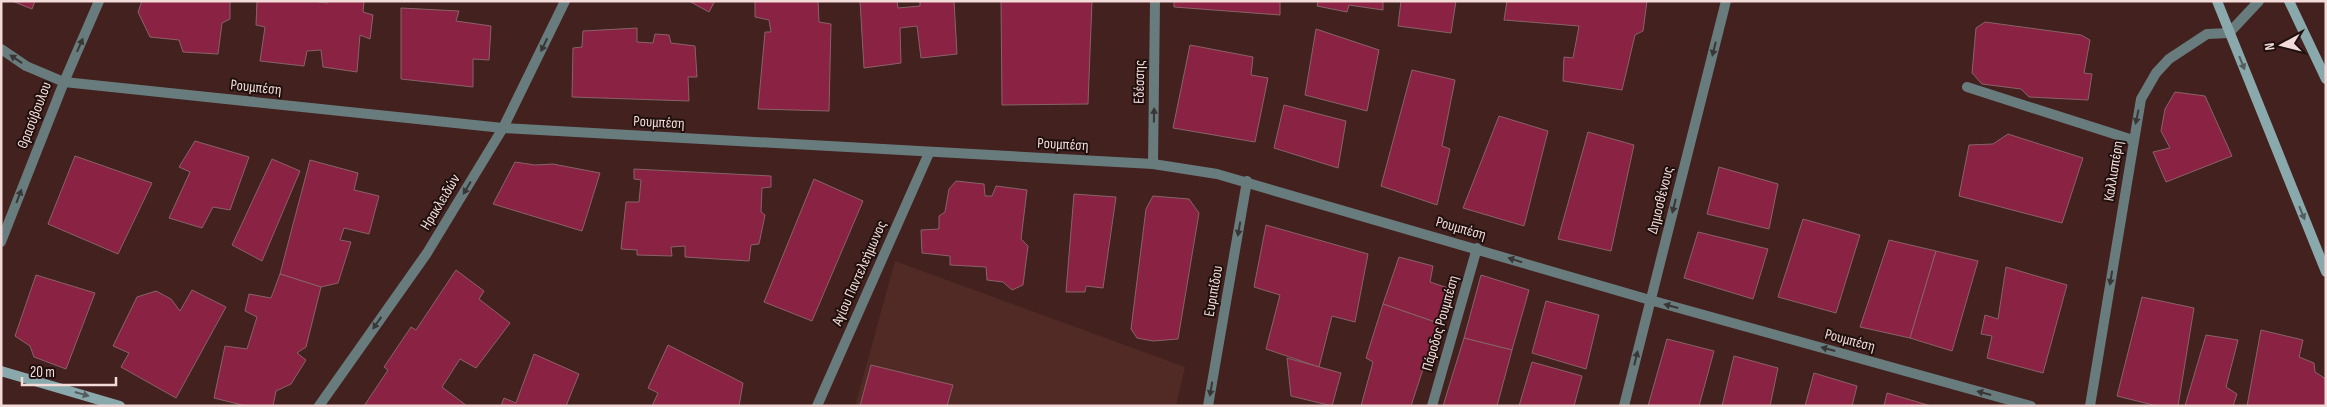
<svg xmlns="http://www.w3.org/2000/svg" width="2327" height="407" viewBox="0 0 2327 407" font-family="'Sofia Sans Condensed',sans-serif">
	<rect width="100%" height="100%" fill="#42211e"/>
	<path fill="#512925" d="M895 261 1185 367 1176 406H855Z"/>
	<g fill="#8a2343" stroke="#896269">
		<path d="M12 1H35L32 9Z"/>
		<path d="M142 1H230V19L222 23 218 54 183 52 179 40 150 37 138 12Z"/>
		<path d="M257 1H311L328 3V1H364L363 12 373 15 370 39 360 35 357 72 323 67 321 50 307 51 304 66 260 61 265 27 256 25Z"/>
		<path d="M689 1H715L709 12Z"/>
		<path d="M755 1H818L819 22 831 24 829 111 758 109 765 32H771L769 20 755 17Z"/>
		<path d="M860 1H897L898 8 920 6V1H954L957 54 921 58 917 26 900 28 901 63 864 68Z"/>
		<path d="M1001 1H1092L1088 104 1002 105Z"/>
		<path d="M1174 1H1280V15L1174 7Z"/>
		<path d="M1318 1H1383V10L1349 5 1347 12 1317 6Z"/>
		<path d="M1401 1H1456L1451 33 1398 26Z"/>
		<path d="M1507 1H1647L1643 31 1635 35 1622 90 1563 81 1564 57 1573 58 1579 26 1504 20Z"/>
		<path d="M401 8 459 11 456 21 491 26 489 60 473 59V87L401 79Z"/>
		<path d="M1985 22 2081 35 2090 40 2084 73 2092 74 2088 100 2029 97 2021 89 1982 84 1972 73 1976 28Z"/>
		<path d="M637 28V42L653 43 655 34 669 35 671 43 695 46 697 77H688L689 101 572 97 573 48 582 47 583 31Z"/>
		<path d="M1316 29 1379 50 1367 111 1305 95Z"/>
		<path d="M1190 45 1253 57 1251 75 1268 78 1255 142 1173 128Z"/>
		<path d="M1412 70 1455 80 1442 146 1450 149 1437 205 1381 186Z"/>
		<path d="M2175 92 2205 96 2232 156 2166 182 2153 152 2170 148 2161 131 2165 109Z"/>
		<path d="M1284 105 1346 121 1338 168 1274 148Z"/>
		<path d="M1499 116 1548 131 1524 226 1463 208Z"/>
		<path d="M1588 132 1634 145 1611 251 1558 239Z"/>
		<path d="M2008 134 2083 158 2062 223 1959 196 1969 145 1993 144Z"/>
		<path d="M195 141 249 157 230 210 213 207 202 228 169 218 190 172 179 167Z"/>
		<path d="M75 156 152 183 118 254 48 224Z"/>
		<path d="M272 159 300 171 262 261 232 245Z"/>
		<path d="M310 160 358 173 354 190 379 196 369 234 344 228 340 240 351 242 338 283 321 287 280 274Z"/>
		<path d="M515 162 535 165 553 164 600 173 582 231 493 204Z"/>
		<path d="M1719 167 1778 184 1769 229 1707 214Z"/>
		<path d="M634 169 771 176V187L762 188 761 212 765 215 759 244 751 245 749 261 685 257V246L671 247 672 256 637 255V250L621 249 626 202H639L641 180 634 179Z"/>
		<path d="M814 179 863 201 812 321 764 302Z"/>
		<path d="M956 181 984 184 985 196H992L996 186 1027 190 1021 239 1028 246 1023 285 1012 290 1003 282 987 280 986 267 950 265V256L922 253 921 230 939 229V216L945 212 949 189Z"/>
		<path d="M1074 194 1116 197 1103 288 1086 286 1085 292H1066Z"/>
		<path d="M1153 196 1189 199 1199 213 1178 339 1153 341 1137 338 1131 329 1146 209Z"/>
		<path d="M1803 219 1860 235 1836 313 1778 297Z"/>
		<path d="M1266 225 1368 254 1355 322 1332 316 1319 367 1266 349 1280 295 1254 287Z"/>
		<path d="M1698 232 1768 249 1753 299 1684 278Z"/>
		<path d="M1889 240 1936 251 1910 338 1860 327Z"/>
		<path d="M1936 251 1978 261 1952 351 1910 338Z"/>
		<path d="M1399 257 1433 266 1430 282 1448 288 1438 323 1383 304Z"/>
		<path d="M2006 267 2067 285 2043 373 1987 358 1992 336 1981 334 1985 315 1998 319Z"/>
		<path d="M456 270 484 291 479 299 510 323 476 368 460 359 442 387 467 406H364L388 370 384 367 411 327 416 330Z"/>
		<path d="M280 274 321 287 306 347 297 353 306 360 291 384 276 391 273 406H246L214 398 225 346 247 349 257 317 245 311 249 294 271 298Z"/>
		<path d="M36 275 95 293 66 369 34 357 30 346 15 336Z"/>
		<path d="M1481 275 1529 290 1512 350 1464 338Z"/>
		<path d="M192 290 226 307 176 398 121 367 129 353 113 346 137 297 156 291 171 299 180 311Z"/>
		<path d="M2142 297 2194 308 2178 406H2157L2117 396Z"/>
		<path d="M1546 301 1599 315 1586 369 1532 353Z"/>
		<path d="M1383 304 1438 323 1411 406H1361L1373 362 1366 358Z"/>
		<path d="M2261 330 2303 340 2299 357 2314 363 2315 372 2326 379V406H2247Z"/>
		<path d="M2206 335 2238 340 2226 387 2237 394 2233 406H2185Z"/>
		<path d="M1464 338 1512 350 1497 406H1443Z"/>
		<path d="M1667 339 1714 351 1699 406H1648Z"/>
		<path d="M668 345 743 383 739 406H652L658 393 648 388Z"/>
		<path d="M534 354 579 374 566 406H501L504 398 516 403Z"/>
		<path d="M1734 356 1778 368 1770 406H1722Z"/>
		<path d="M1287 358 1341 373 1332 406 1291 396Z"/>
		<path d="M1532 362 1582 376 1574 406H1519Z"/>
		<path d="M871 365 953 385 947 406H860Z"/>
		<path d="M1814 373 1857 386 1852 406H1805Z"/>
		<path d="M1887 393 1931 406H1884Z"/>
	</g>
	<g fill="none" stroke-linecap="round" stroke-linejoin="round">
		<path stroke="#687c7e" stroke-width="10" d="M1432 406 1477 248"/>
		<g stroke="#687c7e" stroke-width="10">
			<path d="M1 49 26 66 64 82 503 128 1153 164 1217 174 1650 300 2031 406"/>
			<path d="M1967 87 2133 140"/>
			<path d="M1153 164 1155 1"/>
			<path d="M1 242 64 82 99 1"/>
			<path d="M319 406 427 253 503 128 565 1"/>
			<path d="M817 406 929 153"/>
			<path d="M1208 406 1247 181"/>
			<path d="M1624 406 1726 1"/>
			<path d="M2090 406 2141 99 2156 73 2169 59 2207 34 2229 33 2259 1"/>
		</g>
		<g stroke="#8aa9ad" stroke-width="10">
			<path d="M2217 1 2326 272"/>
			<path d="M2289 1 2326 79"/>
			<path d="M1 371 120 406"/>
		</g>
	</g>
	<defs><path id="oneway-solid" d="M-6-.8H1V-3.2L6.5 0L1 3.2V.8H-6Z" transform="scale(1.25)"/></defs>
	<g fill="#393635">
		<use href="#oneway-solid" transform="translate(80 45) rotate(-66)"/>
		<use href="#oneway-solid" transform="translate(544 45) rotate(116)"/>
		<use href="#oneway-solid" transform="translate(1714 49) rotate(104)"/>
		<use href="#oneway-solid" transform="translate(16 59) rotate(-146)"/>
		<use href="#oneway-solid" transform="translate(1154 115) rotate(-89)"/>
		<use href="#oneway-solid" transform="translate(2137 117) rotate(102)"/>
		<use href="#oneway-solid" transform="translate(467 188) rotate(121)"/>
		<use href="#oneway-solid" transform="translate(19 196) rotate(-69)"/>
		<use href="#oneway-solid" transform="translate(1674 206) rotate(104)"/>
		<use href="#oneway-solid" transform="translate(1239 229) rotate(100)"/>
		<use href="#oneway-solid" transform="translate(1515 260) rotate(-163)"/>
		<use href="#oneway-solid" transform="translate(2111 278) rotate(99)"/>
		<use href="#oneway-solid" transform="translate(1671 306) rotate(-165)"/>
		<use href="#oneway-solid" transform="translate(377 323) rotate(125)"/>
		<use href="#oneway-solid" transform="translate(1828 349) rotate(-165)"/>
		<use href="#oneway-solid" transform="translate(1636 358) rotate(-76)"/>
		<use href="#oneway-solid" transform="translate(1211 389) rotate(100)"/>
		<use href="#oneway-solid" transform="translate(1984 393) rotate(-165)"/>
	</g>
	<g fill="#545c5e">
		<use href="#oneway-solid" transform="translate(2242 63) rotate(68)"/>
		<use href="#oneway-solid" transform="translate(2302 213) rotate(68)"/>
		<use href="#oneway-solid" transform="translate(82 394) rotate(16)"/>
	</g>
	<g text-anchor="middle" stroke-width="4" stroke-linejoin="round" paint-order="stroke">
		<g font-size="15" fill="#f2dbd9" stroke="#1f100e">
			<text transform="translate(1139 82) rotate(-89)" y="5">Εδέσσης</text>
			<text transform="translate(256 87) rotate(6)" y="5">Ρουμπέση</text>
			<text transform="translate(34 115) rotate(-69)" y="5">Θρασύβουλου</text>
			<text transform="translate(659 122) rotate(3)" y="5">Ρουμπέση</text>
			<text transform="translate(1063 144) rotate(3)" y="5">Ρουμπέση</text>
			<text transform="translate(2113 171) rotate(-81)" y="5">Καλλισπέρη</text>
			<text transform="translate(1660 200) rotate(-76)" y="5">Δημοσθένους</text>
			<text transform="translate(440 202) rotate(-59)" y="5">Ηρακλειδών</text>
			<text transform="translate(1461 228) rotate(16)" y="5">Ρουμπέση</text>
			<text transform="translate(859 273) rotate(-66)" y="5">Αγίου Παντελεήμωνος</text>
			<text transform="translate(1213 291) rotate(-80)" y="5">Ευριπίδου</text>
			<text transform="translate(1440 323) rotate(-74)" y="5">Πάροδος Ρουμπέση</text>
			<text transform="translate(1850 340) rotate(15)" y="5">Ρουμπέση</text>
		</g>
	</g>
	<rect width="2327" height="407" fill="none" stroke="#f2dbd9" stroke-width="5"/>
	<g transform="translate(2282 45) rotate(263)" stroke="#1f100e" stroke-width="4" paint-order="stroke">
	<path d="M0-4L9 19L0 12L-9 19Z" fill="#f2dbd9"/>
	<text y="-8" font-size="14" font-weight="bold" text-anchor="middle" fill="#f2dbd9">N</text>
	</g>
	<path d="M22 377v8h94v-8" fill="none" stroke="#f2dbd9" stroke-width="2.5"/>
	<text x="30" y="377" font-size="15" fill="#f2dbd9" stroke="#1f100e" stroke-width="4" paint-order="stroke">20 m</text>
</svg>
